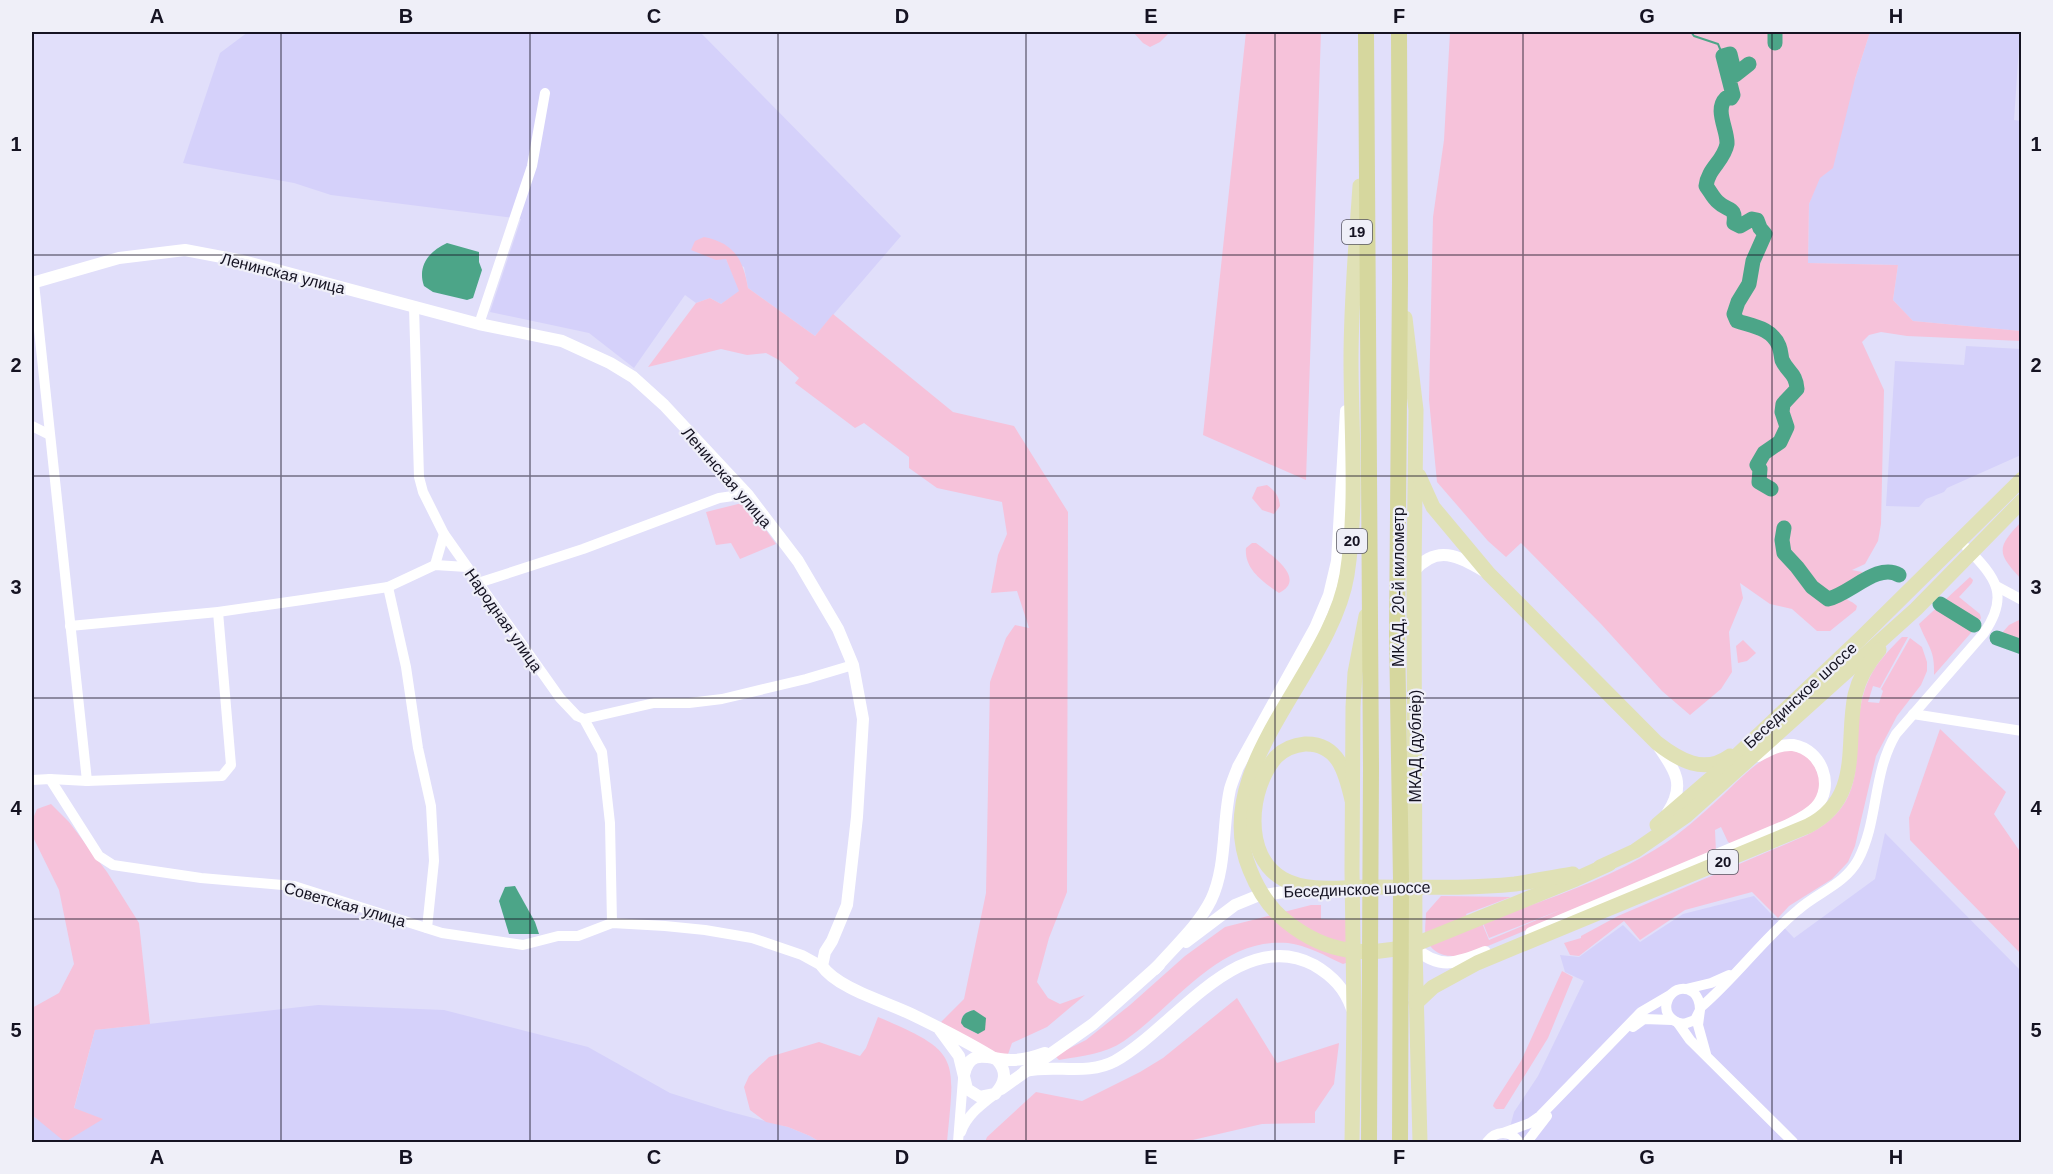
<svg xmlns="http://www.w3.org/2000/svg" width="2053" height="1174" viewBox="0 0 2053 1174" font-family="Arial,sans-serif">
	<rect width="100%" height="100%" fill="#e1dffa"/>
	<g fill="#d5d1fa">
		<path d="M248 32H700L901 236 815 336 748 288 744 267 726 259 740 291 721 304 710 298 696 303 685 295 634 368 589 333 490 312 521 219 331 195 294 183 183 163 220 53Z"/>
		<path d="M1870 32H2020L2014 120 2022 121 2021 331 1913 321 1893 300 1898 265 1808 263 1809 204 1855 79Z"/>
		<path d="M1966 346 2021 349V455L1947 488 1944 492 1926 499 1919 507 1886 506 1895 361 1964 365Z"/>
		<path d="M1885 833 2021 971V1142H1506L1514 1112 1538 1076 1584 981 1565 972 1560 955 1579 957 1623 925 1640 942 1683 914 1754 896 1794 938 1875 879Z"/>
		<path d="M318 1005 444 1010 588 1047 670 1093 727 1111 788 1127 810 1136 820 1142H32V1115L38 1120 102 1119 74 1109 95 1030Z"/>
	</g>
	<g fill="#f6c2da" fill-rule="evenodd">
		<path d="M1133 32H1170L1160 42 1150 47 1143 43Z"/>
		<path d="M1246 32H1321L1306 480 1203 435Z"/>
		<path d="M1450 32H1870L1855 79 1833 168 1820 178 1809 204 1808 263 1898 265 1893 300 1913 321 2021 331V341L1907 336 1881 332 1869 335 1862 342 1884 390 1881 524 1878 541 1865 564 1852 570 1862 572 1864 577 1843 590C1843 601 1850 599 1857 606L1856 610 1830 631H1817L1792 609 1770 604 1740 583 1743 598 1729 632 1732 672 1721 689 1690 715 1662 691 1601 624 1521 543 1506 557 1488 541 1437 482 1429 400 1433 217 1444 140Z"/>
		<path d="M704 237C734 243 743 259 748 288L815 336 833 314 953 412 1014 426 1068 512 1067 892 1049 938 1037 982 1048 998 1060 1004 1085 995 1047 1027 1012 1043 1007 1057 990 1053 941 1022 964 999 986 893 990 682 1006 638 1015 625 1029 628 1017 591 991 593 998 555 1007 534 1002 502 937 488 909 468V457L864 423 855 428 795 383 799 378 779 360 766 353 747 355 721 349 648 367 696 303 710 298 721 304 739 291 726 259 716 260 691 250 695 241ZM974 1010 978 1034 964 1027 962 1017 967 1012Z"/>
		<path d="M1267 485C1275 491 1279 496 1280 506L1274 514 1262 510 1252 498 1257 487Z"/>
		<path d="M746 502 776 544 740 559 731 543 716 545 706 512Z"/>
		<path d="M2021 522V579C1997 553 1996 548 2021 522Z"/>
		<path d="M1252 543H1256C1270 554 1308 579 1279 593 1263 582 1244 569 1246 548Z"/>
		<path d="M1970 577 1973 580 1972 583 1959 597 1980 614 1981 618 1977 626 1934 675C1935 649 1928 647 1919 624Z"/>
		<path d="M2021 619V642L2002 633 2009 625Z"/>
		<path d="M1902 637H1908L1880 688 1873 686 1868 702 1879 703 1883 691 1881 689 1910 638 1922 647 1927 662V671L1921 685 1897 716 1876 756 1855 846 1848 862 1832 879 1789 906 1778 918 1752 892 1685 910 1640 940 1624 921 1579 956 1570 955 1564 943 1581 938V936L1618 916 1807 835C1883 797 1841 736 1870 677 1877 662 1890 649 1902 637Z"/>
		<path d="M1743 640 1756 653 1747 661 1738 663 1736 646Z"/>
		<path d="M1940 729 2006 792 1994 814 2021 853V954L1910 840 1909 818Z"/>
		<path d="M1786 749C1811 753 1815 764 1822 786L1811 808 1734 845 1728 842 1721 827 1715 830 1716 852 1466 955C1450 958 1432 956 1426 938 1424 931 1426 920 1426 913L1441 896 1511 897 1466 914 1471 927 1482 923 1489 940 1563 909 1489 938 1483 923C1540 901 1604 882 1656 849 1681 834 1702 814 1724 794 1743 776 1760 757 1786 749Z"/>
		<path d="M51 804 69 822 107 872 139 923 150 1024 95 1030 74 1108 103 1119 65 1142 32 1115V1008L59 993 74 964 59 890 32 835V821L37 809Z"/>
		<path d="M1311 905H1321V919L1346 920V963L1343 964C1326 956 1306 945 1288 943 1219 937 1175 1006 1124 1041 1105 1054 1081 1056 1059 1060L1056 1057 1058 1054 1086 1040 1130 1005 1185 956 1225 927Z"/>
		<path d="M1562 971 1573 977 1548 1038 1504 1109H1496L1493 1106 1494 1103 1521 1061Z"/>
		<path d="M1237 998 1277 1063 1339 1043 1334 1084 1315 1112V1123L1262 1124 1184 1142H985L987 1137 1036 1092 1082 1101 1140 1072 1163 1058Z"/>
		<path d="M878 1017C961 1052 955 1057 947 1142H820L810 1136 788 1127 766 1122 750 1110 744 1087 749 1076 769 1057 819 1042 860 1056 866 1048Z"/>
	</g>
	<g fill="#4ca588">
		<path d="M447 243 479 252V262L482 270 473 298 467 300 433 292 424 286C417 266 429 251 447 243Z"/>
		<path d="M515 886 535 922 539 934H509L499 901 505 887Z"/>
		<path d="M974 1010 986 1018 985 1030 978 1034 964 1027 961 1023C962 1014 966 1012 974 1010Z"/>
	</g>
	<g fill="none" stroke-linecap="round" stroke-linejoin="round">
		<path stroke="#4ca588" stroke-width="2" d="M1691 32 1694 36 1718 44 1723 56"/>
		<g stroke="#4ca588" stroke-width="15">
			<path d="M1775 43V32"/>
			<path d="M1749 64 1735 75 1730 54 1723 56 1733 95 1731 98H1726C1714 110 1728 130 1727 144 1724 161 1708 168 1706 186 1710 191 1713 198 1718 202 1728 212 1736 206 1734 223L1740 226 1752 219 1757 220 1760 228 1765 234 1753 261 1749 284 1738 302 1734 314 1737 321C1752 326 1772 328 1779 346 1781 351 1781 356 1782 360 1788 373 1796 373 1797 389L1783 404 1782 412 1787 427 1780 442 1764 453 1757 465 1760 469 1759 482 1771 489"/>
			<path d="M1784 528 1782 540 1784 553 1797 567 1812 587 1828 599C1850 594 1878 562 1899 575"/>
			<path d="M1940 604 1974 625"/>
			<path d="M1997 638 2022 647"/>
		</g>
		<g stroke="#fff" stroke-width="10">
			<path d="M34 283 87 781"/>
			<path d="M414 307 419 477 423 492 444 534 560 698 577 716 584 719 602 752 610 823 612 923"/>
			<path d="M479 324 532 166 545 93"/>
			<path d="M32 426 50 435"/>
			<path d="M435 565 444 534"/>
			<path d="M478 583 583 549 719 498 747 494"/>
			<path d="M1996 586 2022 600"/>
			<path d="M388 587 406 667 418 748 431 806 434 861 427 928"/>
			<path d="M70 626 218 612 302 600 388 587 435 565 467 567"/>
			<path d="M1913 714 2022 731"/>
			<path d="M584 719 654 703H689L722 699 806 679 853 665"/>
			<path d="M50 779 87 781 222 776 231 765 218 612"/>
			<path d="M32 780 50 779 99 856 113 865 201 878 294 886 442 933 523 945 558 936H578L612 923 665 926 705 930 752 938 802 955 822 966"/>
			<path d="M1686 989 1711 983 1729 975"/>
			<path d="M1701 1007C1736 977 1763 939 1798 910 1818 892 1844 885 1858 860 1879 820 1872 774 1896 734L1984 633C2010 595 1996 578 1967 548"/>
			<path d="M1700 1010 1695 1020 1684 1024C1651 1019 1670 977 1693 992 1699 997 1700 1003 1700 1010L1698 1025 1706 1054"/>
			<path d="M1678 1023 1690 1040 1793 1142"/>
			<path d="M1633 1027 1644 1019 1672 1020"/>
			<path d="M961 1132C967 1115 982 1104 995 1094"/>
			<path d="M1503 1133 1530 1123 1540 1116 1641 1012 1670 995"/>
			<path d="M958 1142 963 1079"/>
			<path d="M1487 1142C1496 1130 1510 1130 1519 1142"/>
			<path d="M1527 1142 1547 1116"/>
		</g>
		<g stroke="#fff" stroke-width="12">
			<path d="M32 283 119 258 185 250 243 261 479 324 562 341 610 363 633 377 664 405 747 494 798 561 838 629 853 665 863 719 857 817 847 905 832 941 825 952 822 966C837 988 886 1002 911 1014 940 1028 970 1043 997 1060 1008 1072 1005 1083 995 1094L980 1097 967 1089 959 1056 940 1030"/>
			<path d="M1414 571C1437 544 1458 556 1484 571"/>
			<path d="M1659 747C1675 770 1686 785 1668 812"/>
			<path d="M1531 933 1788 825C1798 820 1809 815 1816 807 1835 786 1822 750 1793 745 1780 744 1769 750 1758 756"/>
			<path d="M1186 942 1235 905 1257 896 1304 889"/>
			<path d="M1415 948C1439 970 1458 963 1485 952"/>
			<path d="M1155 969C1174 947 1198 926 1211 900 1227 866 1222 825 1230 789 1232 782 1235 775 1238 767L1315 628 1329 595 1337 561 1346 411"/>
			<path d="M1025 1071C1055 1064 1087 1076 1115 1061 1173 1029 1239 925 1314 965 1333 976 1345 989 1352 1009"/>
			<path d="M964 1075C970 1045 992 1061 1012 1060 1024 1060 1034 1057 1045 1053"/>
			<path d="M1001 1089 1093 1024 1159 965"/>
		</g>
		<g stroke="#e0e1b6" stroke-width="15">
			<path d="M1360 186C1356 244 1351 302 1351 360 1351 431 1358 504 1347 575 1331 673 1207 768 1250 870 1258 890 1270 909 1287 922 1327 954 1368 958 1416 944L1576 879 1609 864"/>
			<path d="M1405 318 1416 410 1414 571 1415 948 1420 1142"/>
			<path d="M1419 476 1433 507 1489 574 1657 743C1679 760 1704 775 1730 756"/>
			<path d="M1352 800C1346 774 1339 743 1305 744 1294 745 1284 749 1276 757 1249 788 1242 856 1283 879 1308 893 1341 887 1369 887 1417 887 1467 889 1515 884 1534 881 1554 877 1573 874"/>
			<path d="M1657 825 1730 762 1860 639 2022 479"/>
			<path d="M1600 867 1635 851 1687 815 1916 609 2022 501"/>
			<path d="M1416 1003 1433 987 1477 963 1808 826C1863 798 1845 744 1855 695 1859 678 1868 663 1879 650"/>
			<path d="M1352 1142 1354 1015 1352 870 1353 707 1355 673 1366 616"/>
		</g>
		<g stroke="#d6d79e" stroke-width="16">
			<path d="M1366 32 1371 768 1369 1142"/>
			<path d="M1399 32 1400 279 1397 634 1401 881 1400 1142"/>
		</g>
	</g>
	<path fill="none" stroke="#151322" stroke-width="1.5" stroke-opacity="0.55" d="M281 32V1142M530 32V1142M778 32V1142M1026 32V1142M1275 32V1142M1523 32V1142M1772 32V1142M32 255H2022M32 476H2022M32 698H2022M32 919H2022"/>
	<g text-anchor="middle" stroke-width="4.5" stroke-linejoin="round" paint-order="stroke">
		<g fill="#efeff8" stroke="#565562" stroke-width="1.5">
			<rect x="1342" y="220" width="30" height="24" rx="4.5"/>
			<rect x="1337" y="529" width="30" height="24" rx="4.5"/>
			<rect x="1708" y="850" width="30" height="24" rx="4.5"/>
		</g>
		<g font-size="15" font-weight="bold" fill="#151322">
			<text x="1357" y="237">19</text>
			<text x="1352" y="546">20</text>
			<text x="1723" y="867">20</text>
		</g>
		<g font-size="16" fill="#151322" stroke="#efeff8">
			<text transform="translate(283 273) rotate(14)" y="6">Ленинская улица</text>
			<text transform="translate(727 477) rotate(49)" y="6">Ленинская улица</text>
			<text transform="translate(1398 587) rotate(-90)" y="6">МКАД, 20-й километр</text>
			<text transform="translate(504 620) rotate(55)" y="6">Народная улица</text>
			<text transform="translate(1800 695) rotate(-43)" y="6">Бесединское шоссе</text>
			<text transform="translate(1415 746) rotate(-90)" y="6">МКАД (дублёр)</text>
			<text transform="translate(1357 889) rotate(-2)" y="6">Бесединское шоссе</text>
			<text transform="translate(345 904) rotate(16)" y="6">Советская улица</text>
		</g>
	</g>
	<rect width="2053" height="1174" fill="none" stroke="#efeff8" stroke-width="66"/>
	<rect x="33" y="33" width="1987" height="1108" fill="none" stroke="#151322" stroke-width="2"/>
	<g font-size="20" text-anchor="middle" font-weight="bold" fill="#151322">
		<text x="157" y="23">A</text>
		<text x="406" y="23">B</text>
		<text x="654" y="23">C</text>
		<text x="902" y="23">D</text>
		<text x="1151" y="23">E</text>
		<text x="1399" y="23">F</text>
		<text x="1647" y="23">G</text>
		<text x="1896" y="23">H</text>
		<text x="16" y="151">1</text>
		<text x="2036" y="151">1</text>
		<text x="16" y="372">2</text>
		<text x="2036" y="372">2</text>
		<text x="16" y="594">3</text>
		<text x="2036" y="594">3</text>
		<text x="16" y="815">4</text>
		<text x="2036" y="815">4</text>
		<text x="16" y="1037">5</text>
		<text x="2036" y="1037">5</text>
		<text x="157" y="1164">A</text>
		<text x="406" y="1164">B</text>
		<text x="654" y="1164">C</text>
		<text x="902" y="1164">D</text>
		<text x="1151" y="1164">E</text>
		<text x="1399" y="1164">F</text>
		<text x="1647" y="1164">G</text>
		<text x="1896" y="1164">H</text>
	</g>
</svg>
